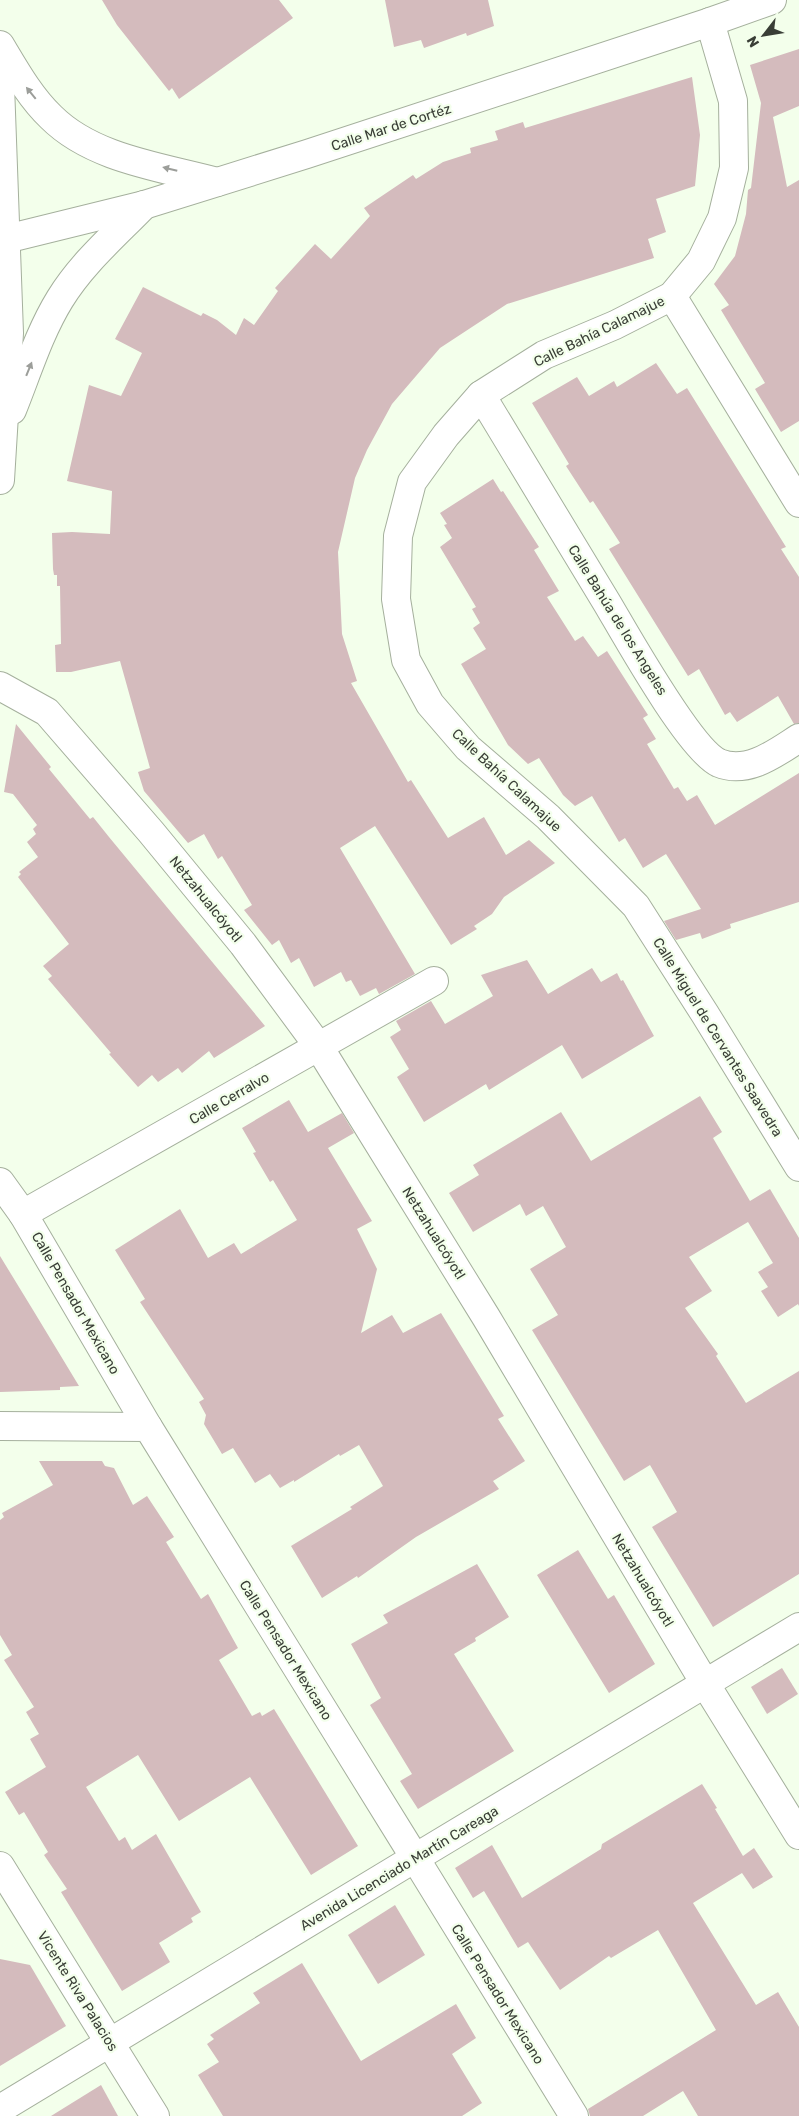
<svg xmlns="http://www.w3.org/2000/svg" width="799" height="2116" viewBox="0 0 799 2116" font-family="Rubik,sans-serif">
	<rect width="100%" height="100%" fill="#f3ffeb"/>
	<g fill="#d4bbbd">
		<path d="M102 0H279L293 18 179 99 172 88 169 91 117 25Z"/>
		<path d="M385 0H488L494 26 467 36 466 33 424 48 421 40 394 47Z"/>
		<path d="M799 49V106L773 117 787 187 799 180V421L781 432 755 389 765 383 721 310 729 305 714 284 735 256 746 214 748 190 751 188 761 103 750 65Z"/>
		<path d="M692 77 700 135 695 186 656 199 666 232 648 239 654 258 507 304 440 348 392 404 367 450 355 478 338 552 342 634 357 681 351 683 408 782 411 780 448 838 484 817 506 855 529 840 555 863 504 897 492 914 474 926 477 929 451 945 375 826 340 848 415 974 379 994 376 988 360 996 351 980 346 982 341 972 314 987 299 958 291 963 279 940 272 945 244 910 252 905 222 856 218 859 204 834 188 843 144 791 138 772 150 768 120 661 71 672H56L55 645 61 644 60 586H57V575H54L53 569 52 533 72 532 110 534 112 491 67 481 89 385 121 396 142 353 115 339 143 287 201 316 203 313 217 320 236 335 244 318 254 325 278 291 275 288 315 244 331 259 370 216 364 208 413 175 416 179 443 162 471 153 470 148 498 140 495 131 523 122 525 128Z"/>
		<path d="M656 363 677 394 687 388 786 547 781 549 799 577V723L794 724 778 696 737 722 730 712 725 715 699 669 688 676 609 549 620 543 593 501 590 503 566 466 569 464 532 403 577 377 589 396 614 381 617 387Z"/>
		<path d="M493 479 501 492 503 491 539 547 534 550 559 591 547 597 575 641 583 636 598 657 607 651 648 715 643 718 656 739 647 744 674 789 678 787 687 801 697 795 715 825 799 773V902L730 924 731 928 702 939 700 933 676 940 664 921 701 909 666 854 643 868 625 838 619 842 592 796 575 806 563 795 539 758 528 764 508 745 461 664 486 649 473 628 480 623 472 609 476 607 440 547 452 538 444 525 447 524 440 513Z"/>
		<path d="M16 724 51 767 49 769 90 819 93 817 109 837 265 1026 214 1058 209 1051 182 1073 178 1068 158 1082 152 1075 138 1087 109 1054 111 1053 48 979 52 976 43 966 69 944 18 877 21 874 19 872 38 857 27 842 36 834 33 829 37 825 13 794 4 792Z"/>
		<path d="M527 960 548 994 592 968 601 982 617 973 621 981 623 980 654 1036 582 1079 562 1045 489 1090 486 1084 424 1122 397 1077 409 1069 390 1037 401 1030 396 1021 431 1001 445 1024 493 996 481 975Z"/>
		<path d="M700 1096 722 1132 713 1138 750 1201 770 1189 799 1238V1306L798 1304 778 1317 761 1291 768 1287 758 1272 773 1263 748 1222 689 1257 712 1291 685 1308 718 1354 716 1356 746 1403 799 1371V1574L713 1627 652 1527 677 1512 650 1465 624 1481 532 1330 558 1315 530 1269 566 1247 543 1206 526 1216 520 1204 473 1232 449 1193 479 1175 473 1165 561 1112 591 1161Z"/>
		<path d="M289 1100 308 1132 342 1113 354 1133 328 1148 372 1221 357 1229 377 1269 361 1333 392 1315 403 1333 441 1313 504 1416 498 1419 525 1461 493 1481 499 1489 416 1537 358 1578 357 1576 322 1598 291 1546 352 1509 350 1507 383 1486 359 1445 340 1456 339 1454 294 1482V1480L280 1488 270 1474 255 1483 233 1448 222 1454 204 1424 206 1415 199 1402 204 1399 140 1302 145 1299 115 1250 180 1209 208 1258 234 1243 241 1254 297 1220 273 1180 270 1182 253 1153 256 1152 242 1128Z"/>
		<path d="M0 1256 33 1310 79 1386 60 1387V1390L0 1392Z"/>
		<path d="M39 1461H102L105 1466 114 1468 133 1505 147 1496 174 1537 166 1542 201 1599 208 1594 238 1648 219 1660 252 1716 260 1712 262 1716 274 1709 358 1846 311 1875 250 1777 179 1821 138 1755 86 1787 119 1841 125 1837 132 1850 156 1834 201 1912 191 1918 193 1922 159 1943 170 1962 122 1991 61 1892 67 1889 44 1855 48 1852 24 1812 19 1815 5 1792 46 1767 30 1739 39 1734 26 1712 34 1707 4 1660 12 1655 0 1635V1520L4 1517 2 1513 53 1485Z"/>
		<path d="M578 1550 608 1599 614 1595 655 1664 609 1693 537 1575Z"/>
		<path d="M477 1564 509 1617 475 1638 476 1641 454 1654 514 1751 418 1809 400 1781 412 1774 370 1705 381 1698 351 1644 388 1623 383 1615Z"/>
		<path d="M782 1668 798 1694 767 1714 751 1687Z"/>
		<path d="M702 1784 717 1808 715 1809 743 1856 754 1848 773 1877 753 1889 742 1873 693 1903 756 2005 778 1992 799 2027V2116H698L683 2091 643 2116H590L588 2109 716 2030 658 1930 611 1958 609 1956 560 1990 528 1942 518 1948 484 1891 473 1898 455 1868 492 1845 522 1898 601 1849 602 1844Z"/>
		<path d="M395 1905 425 1955 378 1984 348 1935Z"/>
		<path d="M0 1959 30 1965 66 2026 0 2066Z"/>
		<path d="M302 1963 361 2061 456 2004 476 2038 452 2054 482 2103 462 2116H223L198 2075 219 2062 207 2044 214 2039 210 2035 260 2003 253 1993Z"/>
		<path d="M101 2085 118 2116H51Z"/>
	</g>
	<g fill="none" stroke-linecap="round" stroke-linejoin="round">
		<g stroke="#a5b09d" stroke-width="30">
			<g id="minor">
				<path d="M710 22 733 101 734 168 722 218 701 261 672 296 615 325 544 355 481 395 446 435 412 482 398 536 396 599 406 660 430 704 468 748 548 817 636 906 705 1014 799 1167"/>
				<path d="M6 239 144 205 307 154 710 22 772 0"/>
				<path d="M672 296 799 503"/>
				<path d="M481 395C523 464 565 534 607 603 626 635 690 750 719 763 748 775 777 752 799 738"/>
				<path d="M0 686 47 712 151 832 243 944 319 1047 486 1317 706 1685 799 1835"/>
				<path d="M0 1182 23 1214 148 1427"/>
				<path d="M23 1214 434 981"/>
				<path d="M0 1866 155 2116"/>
				<path d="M574 2116 415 1858 799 1627"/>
			</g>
		</g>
		<g stroke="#a5b09d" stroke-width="30">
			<g id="major">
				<path d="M0 45C15 70 30 97 51 117 93 159 162 167 217 182"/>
				<path d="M0 85 9 333 0 480"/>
				<path d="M12 410C27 373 39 333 60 299 82 263 115 235 144 205"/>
				<path d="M0 1426 148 1427 415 1858 0 2109"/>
			</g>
		</g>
		<use href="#minor" stroke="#fff" stroke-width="28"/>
		<use href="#major" stroke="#fff" stroke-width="28"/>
	</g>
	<defs><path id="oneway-solid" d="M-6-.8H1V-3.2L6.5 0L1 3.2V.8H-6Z" transform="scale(1.25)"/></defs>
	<g fill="#9c9e9a">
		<use href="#oneway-solid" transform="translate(31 93) rotate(-129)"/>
		<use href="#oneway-solid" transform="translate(170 169) rotate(-166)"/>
		<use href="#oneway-solid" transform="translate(29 369) rotate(-68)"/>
	</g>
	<g text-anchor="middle" stroke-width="4.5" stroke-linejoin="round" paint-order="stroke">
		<g font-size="14" fill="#393e36" stroke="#f3ffeb">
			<text transform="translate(391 127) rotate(-18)" y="5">Calle Mar de Cortéz</text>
			<text transform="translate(599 331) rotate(-26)" y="5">Calle Bahía Calamajue</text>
			<text transform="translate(618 620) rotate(58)" y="5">Calle Bahúa de los Angeles</text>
			<text transform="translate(507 780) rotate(43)" y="5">Calle Bahía Calamajue</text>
			<text transform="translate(206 899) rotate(51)" y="5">Netzahualcóyotl</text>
			<text transform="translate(718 1037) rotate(58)" y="5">Calle Miguel de Cervantes Saavedra</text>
			<text transform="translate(229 1098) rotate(-30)" y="5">Calle Cerralvo</text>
			<text transform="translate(434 1233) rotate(58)" y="5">Netzahualcóyotl</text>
			<text transform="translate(76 1303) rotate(60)" y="5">Calle Pensador Mexicano</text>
			<text transform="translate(643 1580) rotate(59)" y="5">Netzahualcóyotl</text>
			<text transform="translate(286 1650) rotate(58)" y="5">Calle Pensador Mexicano</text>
			<text transform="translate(399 1868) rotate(-31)" y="5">Avenida Licenciado Martín Careaga</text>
			<text transform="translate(78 1991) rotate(58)" y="5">Vicente Riva Palacios</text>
			<text transform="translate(498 1994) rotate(58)" y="5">Calle Pensador Mexicano</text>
		</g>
	</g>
	<g transform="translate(764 35) rotate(239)" stroke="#f3ffeb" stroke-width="4" paint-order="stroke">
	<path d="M0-4L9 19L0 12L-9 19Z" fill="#393e36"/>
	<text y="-8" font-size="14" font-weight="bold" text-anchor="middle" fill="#393e36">N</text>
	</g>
</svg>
